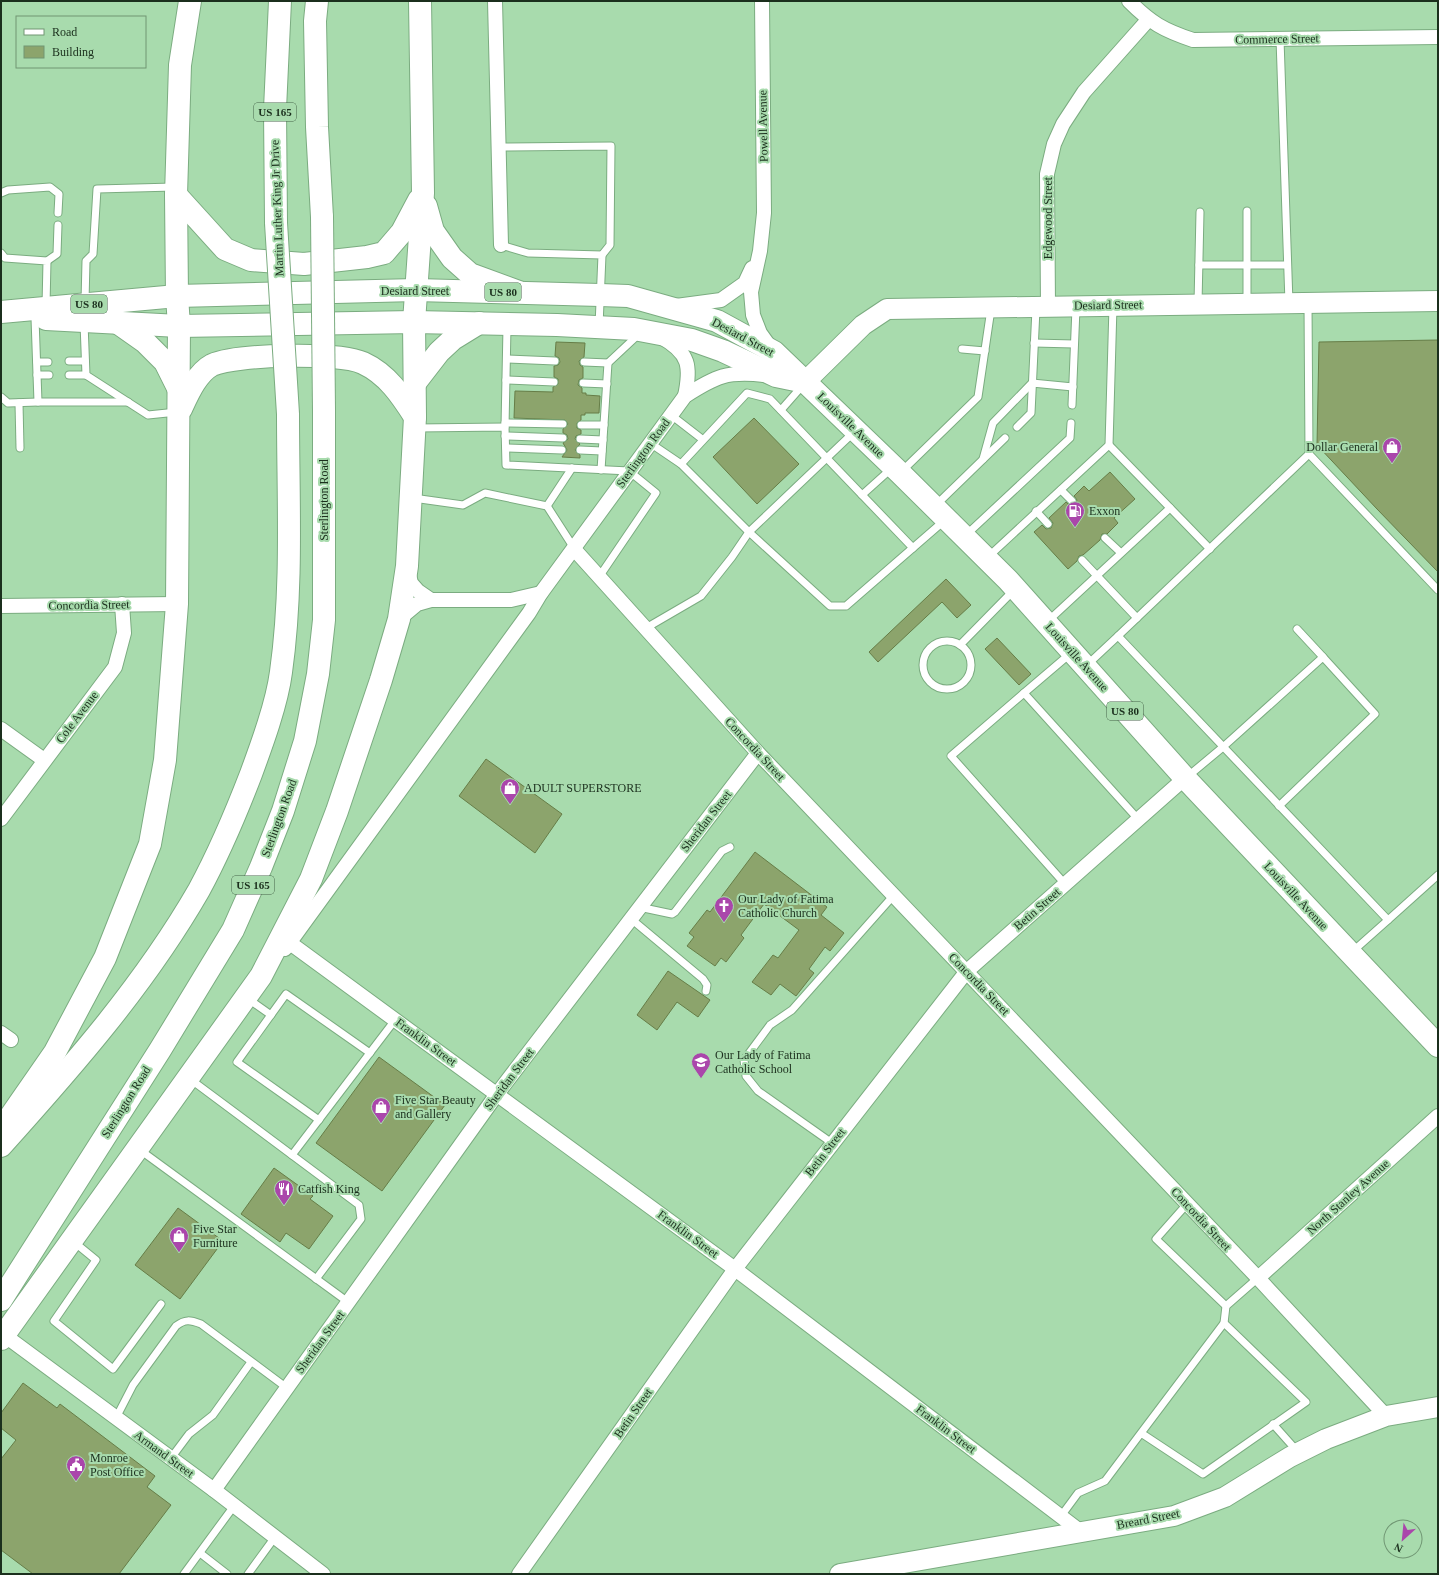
<svg xmlns="http://www.w3.org/2000/svg" width="1439" height="1575" viewBox="0 0 1439 1575" font-family="Georgia,serif">
	<rect width="100%" height="100%" fill="#a8dbad"/>
	<g fill="#8ca46c" stroke="#667d47">
		<path d="M1438 340V572L1377 509 1317 445 1319 342Z"/>
		<path d="M556 342 585 343 584 357 579 361 580 365 583 367V378L579 380 578 385 582 388V393H586V395L600 396 599 413H585V415H581V420L577 423V428L581 430V434L576 436 575 439 580 444 575 450 580 455V458L562 457 567 450 563 443 568 439 567 435 563 433V429L568 424 565 420 514 418 515 391 553 392V387L558 384V379L554 377V366L558 365 560 362 559 358 555 356Z"/>
		<path d="M754 418 799 464 757 504 713 457Z"/>
		<path d="M1110 472 1135 499 1114 518 1118 523 1107 534H1102L1100 540 1083 555 1079 556 1077 561 1068 569 1034 532 1042 525 1046 529 1051 528 1053 523 1049 518 1066 502 1070 506 1075 505 1077 500 1074 496 1084 486 1089 491Z"/>
		<path d="M946 579 971 605 957 618 942 602 878 662 869 652Z"/>
		<path d="M997 638 1031 674 1019 685 985 649Z"/>
		<path d="M486 759 562 814 535 853 459 796Z"/>
		<path d="M755 852 827 907 821 915 844 933 830 951 825 947 809 969 814 973 796 996 780 984 771 995 752 982 773 955 778 958 799 930 764 904 741 935 744 938 726 962 721 958 715 966 687 946 694 937 689 933 707 910 710 912Z"/>
		<path d="M668 971 710 1000 698 1017 677 1002 657 1030 637 1015Z"/>
		<path d="M379 1057 445 1105 382 1191 316 1143Z"/>
		<path d="M274 1168 313 1196 310 1199 333 1216 309 1249 286 1233 280 1242 241 1214Z"/>
		<path d="M178 1208 223 1241 180 1299 135 1265Z"/>
		<path d="M23 1383 57 1408 60 1404 155 1476 147 1487 171 1505 119 1574H33L1 1550V1459L16 1440 1 1428V1413Z"/>
	</g>
	<g fill="none" stroke-linecap="round" stroke-linejoin="round">
		<g stroke="#7bac80" stroke-width="9">
			<g id="lane">
				<path d="M1280 39 1289 303"/>
				<path d="M499 147 611 146 610 245 602 255"/>
				<path d="M1 193 8 190 50 187 59 194 58 213"/>
				<path d="M1247 211V303"/>
				<path d="M501 245 528 253 602 255 599 326"/>
				<path d="M1 253 5 258 47 261 46 306"/>
				<path d="M47 261 57 254 58 225"/>
				<path d="M1199 265H1287"/>
				<path d="M85 302 86 261 93 254 97 189 174 187"/>
				<path d="M1198 304 1200 212"/>
				<path d="M1308 304 1309 454 1438 590"/>
				<path d="M35 318 38 402H128"/>
				<path d="M84 323 86 375 148 415 177 412"/>
				<path d="M1034 343 1074 344"/>
				<path d="M962 349 985 351"/>
				<path d="M507 359 555 361"/>
				<path d="M69 361H85"/>
				<path d="M37 362H48"/>
				<path d="M584 362 608 363"/>
				<path d="M37 375H49"/>
				<path d="M69 375H86"/>
				<path d="M506 380 554 382"/>
				<path d="M583 383 607 384"/>
				<path d="M1 397 8 403 38 402"/>
				<path d="M19 403 20 448"/>
				<path d="M1072 405 1076 308"/>
				<path d="M781 410 803 385"/>
				<path d="M671 415 702 439"/>
				<path d="M505 423 563 424"/>
				<path d="M581 425H604"/>
				<path d="M505 427 507 327"/>
				<path d="M1017 427 1031 413 1036 309"/>
				<path d="M416 428 505 427 506 465 629 471 656 493 599 577"/>
				<path d="M505 436 563 438"/>
				<path d="M580 439 603 440"/>
				<path d="M650 443 681 464 749 532 830 606H846L945 520"/>
				<path d="M1109 445 1210 549"/>
				<path d="M506 448 562 450"/>
				<path d="M580 450 602 451"/>
				<path d="M983 459 993 423 1032 383 1073 387"/>
				<path d="M681 464 747 393 770 399 913 548"/>
				<path d="M601 470 608 363 639 334"/>
				<path d="M902 471 978 397 991 309"/>
				<path d="M1061 490 1072 501"/>
				<path d="M862 495 892 468"/>
				<path d="M413 498 463 505 485 493 547 506 574 548"/>
				<path d="M936 505 1005 438"/>
				<path d="M547 506 572 468"/>
				<path d="M1036 511 1048 524"/>
				<path d="M966 535 1070 438 1071 423"/>
				<path d="M1105 538 1120 552"/>
				<path d="M988 557 1109 445 1113 306"/>
				<path d="M1082 560 1137 618"/>
				<path d="M1048 621 1170 508"/>
				<path d="M646 628 701 596 732 557 749 532 853 433"/>
				<path d="M1297 629 1323 657"/>
				<path d="M1118 636 1309 454"/>
				<circle cx="947" cy="665" r="24"/>
				<path d="M960 645 1014 590"/>
				<path d="M1071 653 1024 693 1138 819"/>
				<path d="M1087 665 1118 636 1388 920 1352 952"/>
				<path d="M1024 693 951 756 1065 884"/>
				<path d="M1187 777 1223 747 1323 657 1375 714 1279 806"/>
				<path d="M639 907 672 914 675 912 722 851 730 847"/>
				<path d="M630 918 703 979 707 985 706 991"/>
				<path d="M1388 920 1438 875"/>
				<path d="M247 998 271 1015"/>
				<path d="M190 1079 359 1205 361 1219 316 1279"/>
				<path d="M319 1120 237 1062 286 994 370 1053"/>
				<path d="M832 1143 758 1091 746 1076 744 1060 770 1025 792 1010 894 895"/>
				<path d="M140 1150 348 1302"/>
				<path d="M292 1155 395 1020"/>
				<path d="M1187 1204 1156 1239 1226 1306"/>
				<path d="M74 1242 96 1260 54 1321 113 1369 161 1304"/>
				<path d="M1224 1323 1226 1306 1258 1278"/>
				<path d="M116 1418 133 1385 176 1326C185 1319 190 1320 201 1324L287 1388"/>
				<path d="M1273 1424 1297 1451"/>
				<path d="M171 1458 189 1434 213 1415 251 1362"/>
				<path d="M1061 1516 1078 1493 1105 1481 1141 1433 1203 1474 1306 1402 1224 1323 1141 1433"/>
				<path d="M200 1553 227 1574"/>
				<path d="M184 1574 234 1506"/>
				<path d="M248 1574 275 1537"/>
			</g>
		</g>
		<g stroke="#7bac80" stroke-width="16">
			<g id="street">
				<path d="M495 1 501 245"/>
				<path d="M762 1 764 213 760 251 751 292 753 315 760 333 770 347"/>
				<path d="M1129 1C1151 23 1163 30 1193 40L1438 37"/>
				<path d="M676 306 721 300 745 283 752 268"/>
				<path d="M1048 306 1047 174 1054 144 1063 124 1084 92 1148 20"/>
				<path d="M661 337C690 353 691 367 685 396"/>
				<path d="M574 549 758 753 1258 1278 1386 1416"/>
				<path d="M408 571 411 583 418 591 431 600H511L541 593"/>
				<path d="M1 606 177 604"/>
				<path d="M399 619 417 604 431 600"/>
				<path d="M1 729 44 760"/>
				<path d="M1 819 115 667 124 633 122 604"/>
				<path d="M290 943 735 1269 1080 1531"/>
				<path d="M285 949 529 613 541 593 685 396C716 376 727 371 764 375"/>
				<path d="M1 1033 11 1040"/>
				<path d="M1258 1278 1438 1116"/>
				<path d="M4 1335 214 1490 323 1574"/>
				<path d="M214 1490 497 1094 758 753"/>
				<path d="M519 1574 735 1269 967 971 1185 778"/>
			</g>
		</g>
		<g stroke="#7bac80" stroke-width="22">
			<g id="secondary">
				<path d="M805 382 863 325 887 309 1438 301"/>
				<path d="M840 1574 1174 1516 1225 1497 1290 1457 1326 1439 1386 1416 1438 1407"/>
			</g>
		</g>
		<g stroke="#7bac80" stroke-width="24">
			<g id="primary">
				<path d="M1 312 177 296 416 290 600 295 628 296 717 321 774 352 900 473 1008 580 1185 778 1438 1046"/>
				<path d="M46 319 179 326 414 322 557 325 634 329 692 340 723 351 776 376 805 382"/>
			</g>
		</g>
		<g stroke="#7bac80" stroke-width="24">
			<g id="highway">
				<path d="M317 1 315 21 317 127 322 217"/>
				<path d="M176 195 225 249 251 260 304 264 367 257 384 253 402 232 419 200"/>
				<path d="M426 206 433 231 452 258 470 274 519 292"/>
				<path d="M276 223 275 109 280 1"/>
				<path d="M118 323 145 342 165 362 178 388"/>
				<path d="M415 383 439 352 453 339 479 323"/>
				<path d="M181 409C188 394 197 373 212 365 237 354 339 352 363 363 387 374 401 395 415 417"/>
				<path d="M1 1130 55 1052 105 958 150 844 165 760 177 604 179 326 177 296 176 195 180 65 190 1"/>
				<path d="M1 1146C73 1066 145 984 199 890 219 853 236 813 251 774 262 744 277 703 281 672 293 587 288 500 288 414"/>
				<path d="M1 1300 160 1050 233 930 261 867 283 811 305 741 318 674 324 620V410"/>
				<path d="M1 1339 261 976 311 879 337 811 381 680 399 619 407 566 415 417 414 322 423 193 420 1"/>
			</g>
		</g>
		<use href="#lane" stroke="#fff" stroke-width="7"/>
		<use href="#street" stroke="#fff" stroke-width="14"/>
		<use href="#secondary" stroke="#fff" stroke-width="20"/>
		<use href="#primary" stroke="#fff" stroke-width="22"/>
		<use href="#highway" stroke="#fff" stroke-width="22"/>
		<g stroke="#7bac80" stroke-width="24" stroke-linecap="butt">
			<g id="highway-bridge">
				<path d="M322 217 324 410"/>
				<path d="M276 223 288 414"/>
			</g>
		</g>
		<use href="#highway-bridge" stroke="#fff" stroke-width="22"/>
	</g>
	<defs>
		<g id="shop-pin" transform="scale(1)"><path d="M0 17L-7.5 6A9.5 9.5 0 1 1 7.5 6Z" fill="#aa46ab" stroke="#a8dbad"/><path d="M-5-2.5h2.3a2.7 3.5 0 0 1 5.4 0H5L5.5 6h-11ZM-1.5-2.5h3a1.5 2.3 0 0 0-3 0Z" fill="#fff"/></g>
		<g id="fuel-pin" transform="scale(1)"><path d="M0 17L-7.5 6A9.5 9.5 0 1 1 7.5 6Z" fill="#aa46ab" stroke="#a8dbad"/><path d="M-5.5-6h7V0h2V4h1.3V-2.5L3-4.5l.8-.8L6-3V5H2.5V1h-1V6h-7ZM-4.2-4.7v3.2H.2V-4.7Z" fill="#fff"/></g>
		<g id="church-pin" transform="scale(1)"><path d="M0 17L-7.5 6A9.5 9.5 0 1 1 7.5 6Z" fill="#aa46ab" stroke="#a8dbad"/><path d="M-1.2-6h2.4v3.5h3.3v2.4h-3.3V6h-2.4V-.1h-3.3v-2.4h3.3Z" fill="#fff"/></g>
		<g id="school-pin" transform="scale(1)"><path d="M0 17L-7.5 6A9.5 9.5 0 1 1 7.5 6Z" fill="#aa46ab" stroke="#a8dbad"/><path d="M0-5L7-2L0 1L-7-2ZM-4 1L0 2.5L4 1V4Q0 6-4 4Z" fill="#fff"/></g>
		<g id="restaurant-pin" transform="scale(1)"><path d="M0 17L-7.5 6A9.5 9.5 0 1 1 7.5 6Z" fill="#aa46ab" stroke="#a8dbad"/><path d="M-5-6h1v4h1v-4h1v4h1v-4h1v5L-1.5 .5V6h-2V.5L-5-1ZM5-6V6H3V1.5H1.5Q1.5-4 5-6Z" fill="#fff"/></g>
		<g id="civic-pin" transform="scale(1)"><path d="M0 17L-7.5 6A9.5 9.5 0 1 1 7.5 6Z" fill="#aa46ab" stroke="#a8dbad"/><path d="M-.6-6.5H3V-4.5H.6V-3L4-1V1h2V6H-6V1h2V-1L-.6-3ZM-1.2 2.5V6h2.4V2.5Z" fill="#fff"/></g>
	</defs>
	<g fill-rule="evenodd">
		<use href="#shop-pin" x="1392" y="447"/>
		<use href="#fuel-pin" x="1075" y="511"/>
		<use href="#shop-pin" x="510" y="788"/>
		<use href="#church-pin" x="724" y="906"/>
		<use href="#school-pin" x="701" y="1062"/>
		<use href="#shop-pin" x="381" y="1107"/>
		<use href="#restaurant-pin" x="284" y="1189"/>
		<use href="#shop-pin" x="179" y="1236"/>
		<use href="#civic-pin" x="76" y="1465"/>
	</g>
	<g text-anchor="middle" stroke-width="4" stroke-linejoin="round" paint-order="stroke">
		<g fill="#a8dbad" stroke="#456348" stroke-width="1">
			<rect x="254" y="103" width="42" height="18" rx="3"/>
			<rect x="485" y="283" width="36" height="18" rx="3"/>
			<rect x="71" y="295" width="36" height="18" rx="3"/>
			<rect x="1107" y="702" width="36" height="18" rx="3"/>
			<rect x="232" y="876" width="42" height="18" rx="3"/>
		</g>
		<g font-size="11" font-weight="bold" fill="#1b2f1d">
			<text x="275" y="116">US 165</text>
			<text x="503" y="296">US 80</text>
			<text x="89" y="308">US 80</text>
			<text x="1125" y="715">US 80</text>
			<text x="253" y="889">US 165</text>
		</g>
		<g font-size="12" fill="#1b2f1d" stroke="#a8dbad">
			<text transform="translate(1277 39) rotate(-1)" y="4">Commerce Street</text>
			<text transform="translate(763 126) rotate(-91)" y="4">Powell Avenue</text>
			<text transform="translate(277 208) rotate(-92)" y="4">Martin Luther King Jr Drive</text>
			<text transform="translate(1048 218) rotate(-90)" y="4">Edgewood Street</text>
			<text x="415" y="295">Desiard Street</text>
			<text transform="translate(1108 305) rotate(-1)" y="4">Desiard Street</text>
			<text transform="translate(743 337) rotate(28)" y="4">Desiard Street</text>
			<text transform="translate(851 425) rotate(44)" y="4">Louisville Avenue</text>
			<text transform="translate(643 453) rotate(-54)" y="4">Sterlington Road</text>
			<text transform="translate(324 500) rotate(-90)" y="4">Sterlington Road</text>
			<text transform="translate(89 605) rotate(-1)" y="4">Concordia Street</text>
			<text transform="translate(1077 657) rotate(48)" y="4">Louisville Avenue</text>
			<text transform="translate(77 717) rotate(-53)" y="4">Cole Avenue</text>
			<text transform="translate(755 749) rotate(47)" y="4">Concordia Street</text>
			<text transform="translate(279 818) rotate(-70)" y="4">Sterlington Road</text>
			<text transform="translate(706 821) rotate(-52)" y="4">Sheridan Street</text>
			<text transform="translate(1296 896) rotate(47)" y="4">Louisville Avenue</text>
			<text transform="translate(1037 909) rotate(-41)" y="4">Betin Street</text>
			<text transform="translate(979 984) rotate(46)" y="4">Concordia Street</text>
			<text transform="translate(426 1042) rotate(36)" y="4">Franklin Street</text>
			<text transform="translate(509 1079) rotate(-53)" y="4">Sheridan Street</text>
			<text transform="translate(126 1102) rotate(-58)" y="4">Sterlington Road</text>
			<text transform="translate(825 1152) rotate(-52)" y="4">Betin Street</text>
			<text transform="translate(1348 1197) rotate(-42)" y="4">North Stanley Avenue</text>
			<text transform="translate(1201 1219) rotate(47)" y="4">Concordia Street</text>
			<text transform="translate(688 1234) rotate(36)" y="4">Franklin Street</text>
			<text transform="translate(320 1342) rotate(-54)" y="4">Sheridan Street</text>
			<text transform="translate(633 1413) rotate(-55)" y="4">Betin Street</text>
			<text transform="translate(946 1429) rotate(37)" y="4">Franklin Street</text>
			<text transform="translate(164 1454) rotate(36)" y="4">Armand Street</text>
			<text transform="translate(1148 1519) rotate(-11)" y="4">Breard Street</text>
		</g>
		<g font-size="12" fill="#1b2f1d" stroke="#a8dbad" text-anchor="start">
			<text x="1378" y="451" text-anchor="end">Dollar General</text>
			<text x="1089" y="515">Exxon</text>
			<text x="524" y="792">ADULT SUPERSTORE</text>
			<text x="738" y="903">Our Lady of Fatima<tspan x="738" dy="14">Catholic Church</tspan></text>
			<text x="715" y="1059">Our Lady of Fatima<tspan x="715" dy="14">Catholic School</tspan></text>
			<text x="395" y="1104">Five Star Beauty<tspan x="395" dy="14">and Gallery</tspan></text>
			<text x="298" y="1193">Catfish King</text>
			<text x="193" y="1233">Five Star<tspan x="193" dy="14">Furniture</tspan></text>
			<text x="90" y="1462">Monroe<tspan x="90" dy="14">Post Office</tspan></text>
		</g>
	</g>
	<rect width="1439" height="1575" fill="none" stroke="#1b2f1d" stroke-width="4"/>
	<rect x="16" y="16" width="130" height="52" fill="#a8dbad" stroke="#709673"/>
	<rect x="24" y="29" width="20" height="6" fill="#ffffff" stroke="#709673"/>
	<text x="52" y="36" font-size="12" fill="#1b2f1d">Road</text>
	<rect x="24" y="46" width="20" height="12" fill="#8ca46c" stroke="#709673"/>
	<text x="52" y="56" font-size="12" fill="#1b2f1d">Building</text>
	<g transform="translate(1403 1539) rotate(207)"><circle r="19" fill="#a8dbad" stroke="#709673"/>
	<path d="M0-3L7 15L0 10L-7 15Z" fill="#aa46ab"/>
	<text y="-6" font-size="11" font-weight="bold" text-anchor="middle" fill="#1b2f1d">N</text>
	</g>
</svg>
